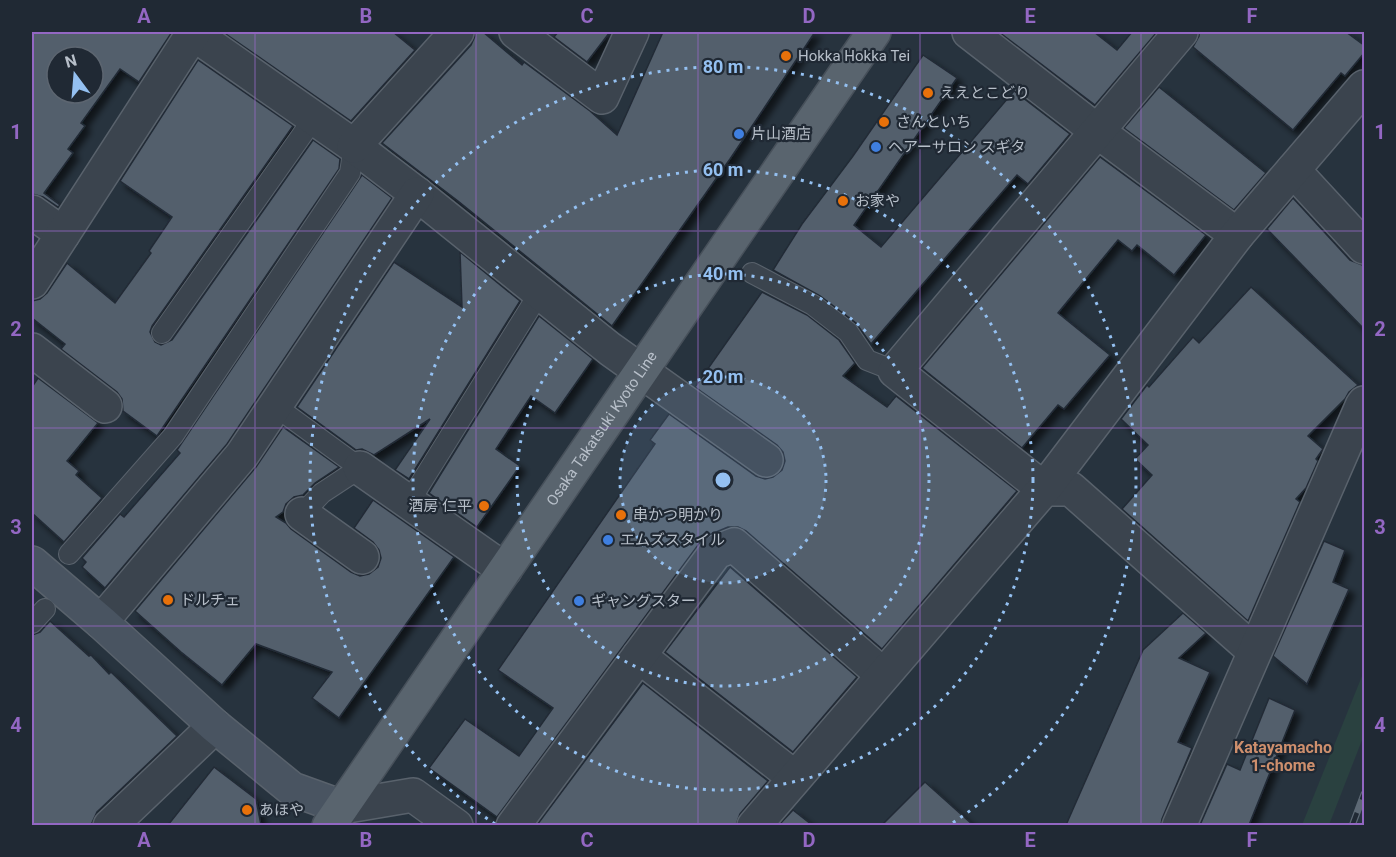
<svg xmlns="http://www.w3.org/2000/svg" width="1396" height="857" viewBox="0 0 1396 857" font-family="Roboto,'Noto Sans JP',sans-serif">
	<defs>
		<filter id="shadow"><feDropShadow dx="5.5" dy="5.5" stdDeviation="3" flood-color="#0009"/></filter>
	</defs>
	<rect width="100%" height="100%" fill="#27333e"/>
	<path fill="#2a4140" d="M1364 671V735L1329 825H1302Z"/>
	<g fill="#525e6c" stroke="#222b36" stroke-width="1.5" fill-rule="evenodd" filter="url(#shadow)">
		<path d="M32 32H172L139 82 120 69 81 123 85 126 68 149 73 153 44 193 60 205 58 207 43 197 32 194ZM57 57H93V93H57Z"/>
		<path d="M223 32H393L415 50 351 121Z"/>
		<path d="M475 32H483L522 65 524 62 590 111 617 135 663 32H815L730 159 612 326 458 201 382 143 471 45 475 36Z"/>
		<path d="M558 32H610L587 62 554 37Z"/>
		<path d="M999 32H1094L1117 50 1132 32H1157L1095 105Z"/>
		<path d="M1199 32H1346L1365 46V52L1345 76 1341 73 1293 130 1193 47 1199 36Z"/>
		<path d="M923 55 957 78 854 225 881 247 1014 91 1070 134 1028 184 1017 175 871 344 856 323 820 296 773 270 802 224 853 156Z"/>
		<path d="M198 60 293 126 152 326 150 332 155 342 161 345 172 340 313 140 340 159 339 169 157 436 123 411 122 399 117 392 61 349 65 344 32 318V301L40 299 47 293 67 263 115 303 151 253 149 251 172 217 120 181Z"/>
		<path d="M1159 87 1266 173 1234 210 1124 128Z"/>
		<path d="M1100 157 1206 235 1174 275 1137 245 1132 251 1118 240 1058 313 1110 355 1064 409 1058 405 1022 448 922 368Z"/>
		<path d="M362 175 392 198 227 444 105 588 82 567 86 562 82 558 120 514 124 517 180 453 177 450Z"/>
		<path d="M1293 198 1350 260 1365 266V330L1267 229Z"/>
		<path d="M460 252 520 301 409 479 395 470 430 419 374 455 362 449 356 450 297 407 394 262 462 307Z"/>
		<path d="M1251 287 1358 385 1349 392 1345 399 1308 436 1323 449 1316 459 1318 461 1306 488 1296 499 1300 502 1248 621 1122 509 1152 475 1135 459 1148 445 1121 419 1147 385 1149 387 1193 337 1199 343Z"/>
		<path d="M762 292 807 315 839 340 855 363 843 376 887 407 896 396 1017 491 882 649 746 531 738 527H728L709 535 701 541 497 817 429 768 465 719 519 756 553 708 498 670 655 444 650 440 669 414 756 476 765 479 773 477 782 470 785 461 783 452 777 445 695 387Z"/>
		<path d="M539 316 593 359 555 413 531 396 496 449 520 466 477 527 429 493Z"/>
		<path d="M38 378 98 423 67 461 79 471 76 475 102 498 64 542 32 513V387Z"/>
		<path d="M283 427 339 467 315 483 303 495 294 497 286 504 283 512 276 517 286 523 291 529 351 572 360 576 369 574 378 567 381 558 379 550 373 542 354 528 373 500 454 557 339 718 312 698 332 672 256 644 222 685 181 652 135 611 256 467Z"/>
		<path d="M1324 541 1345 550 1333 582 1349 589 1307 684 1273 656Z"/>
		<path d="M730 567 857 677 793 752 665 652Z"/>
		<path d="M1183 613 1206 633 1179 658 1210 672 1178 742 1192 748 1162 819 1161 825H1066L1143 650Z"/>
		<path d="M50 621 89 656 91 655 109 674 111 672 177 736 97 812 91 825H32V635L40 632Z"/>
		<path d="M643 683 768 781 740 814 736 825H537Z"/>
		<path d="M1269 698 1295 710 1249 825H1200L1227 764 1240 770Z"/>
		<path d="M214 767 256 799 261 825H168Z"/>
		<path d="M925 782 973 825H882Z"/>
		<path d="M793 810 812 825H779Z"/>
	</g>
	<g fill="none" stroke-linecap="round" stroke-linejoin="round">
		<g stroke="#59626c" stroke-width="22">
			<g id="lane">
				<path d="M752 273 813 305 848 332 867 360 895 371"/>
				<path d="M162 333 314 118"/>
				<path d="M275 406 360 468 322 493 302 514"/>
				<path d="M409 502 540 292"/>
				<path d="M69 554 173 436 350 173 354 146"/>
				<path d="M32 623 45 609"/>
			</g>
		</g>
		<g stroke="#59626c" stroke-width="36">
			<g id="street">
				<path d="M191 32 354 146 417 194 610 349 766 460"/>
				<path d="M516 32 602 97 632 32"/>
				<path d="M969 32 1097 131 1237 235"/>
				<path d="M1181 32 895 371 1044 489H1071L1254 651"/>
				<path d="M354 146 457 32"/>
				<path d="M1293 170 1364 247"/>
				<path d="M32 212 63 234"/>
				<path d="M32 282 194 32"/>
				<path d="M32 350 105 406"/>
				<path d="M360 468 505 570"/>
				<path d="M302 514 362 557"/>
				<path d="M101 622 242 455 417 194"/>
				<path d="M639 656 794 777"/>
				<path d="M342 807 413 795 456 826"/>
				<path d="M110 826 215 726"/>
				<path d="M513 826 716 552 734 545 883 675"/>
				<path d="M754 826 1044 489 1237 235 1364 87"/>
				<path d="M1179 826 1362 406 1364 403"/>
			</g>
		</g>
		<g stroke="#59626c" stroke-width="36">
			<path id="secondary" d="M32 563 101 622 215 726 292 789 342 807"/>
		</g>
		<g stroke="#47505a" stroke-width="36">
			<g id="primary">
				<path id="s1" d="M329 826C512 562 691 296 874 32"/>
			</g>
		</g>
		<use href="#lane" stroke="#3b444e" stroke-width="20"/>
		<use href="#street" stroke="#3b444e" stroke-width="33"/>
		<use href="#secondary" stroke="#495461" stroke-width="33"/>
		<use href="#primary" stroke="#59646e" stroke-width="33"/>
		<g stroke="#5d6975" stroke-width="7">
			<path id="rail" d="M1352 826 1364 794"/>
		</g>
		<use href="#rail" stroke="#202934" stroke-width="4.5" stroke-dasharray="14" stroke-linecap="butt"/>
	</g>
	<path fill="none" stroke="#9367c3" stroke-width="1.5" stroke-opacity="0.55" d="M255 32V826M476 32V826M698 32V826M920 32V826M1141 32V826M32 231H1364M32 428H1364M32 626H1364"/>
	<circle cx="723" cy="480" r="103" fill="#94c0f1" fill-opacity=".12"/>
	<g fill="none" stroke="#94c0f1" stroke-width="3" stroke-dasharray="3 6">
		<circle cx="723" cy="480" r="103"/>
		<circle cx="723" cy="480" r="206"/>
		<circle cx="723" cy="480" r="310"/>
		<path d="M495 824A413 413 0 1 1 951 824"/>
	</g>
	<g fill="#e8710a" stroke="#202934" stroke-width="2">
		<circle cx="786" cy="56" r="6"/>
		<circle cx="928" cy="93" r="6"/>
		<circle cx="884" cy="122" r="6"/>
		<circle cx="843" cy="201" r="6"/>
		<circle cx="484" cy="506" r="6"/>
		<circle cx="621" cy="515" r="6"/>
		<circle cx="168" cy="600" r="6"/>
		<circle cx="247" cy="810" r="6"/>
	</g>
	<g fill="#3f7fe0" stroke="#202934" stroke-width="2">
		<circle cx="739" cy="134" r="6"/>
		<circle cx="876" cy="147" r="6"/>
		<circle cx="608" cy="540" r="6"/>
		<circle cx="579" cy="601" r="6"/>
	</g>
	<g text-anchor="middle" stroke-width="4.5" stroke-linejoin="round" paint-order="stroke">
		<g font-size="15" fill="#b7bfc9" stroke="#202934" text-anchor="start">
			<text x="798" y="61">Hokka Hokka Tei</text>
			<text x="940" y="98">ええとこどり</text>
			<text x="896" y="127">さんといち</text>
			<text x="751" y="139">片山酒店</text>
			<text x="888" y="152">ヘアーサロン スギタ</text>
			<text x="855" y="206">お家や</text>
			<text x="472" y="511" text-anchor="end">酒房 仁平</text>
			<text x="633" y="520">串かつ明かり</text>
			<text x="620" y="545">エムズスタイル</text>
			<text x="180" y="605">ドルチェ</text>
			<text x="591" y="606">ギャングスター</text>
			<text x="259" y="815">あほや</text>
		</g>
		<g font-size="15" fill="#b7bfc9" stroke="#202934">
			<text dy="5" stroke="none"><textPath href="#s1" startOffset="482">Osaka Takatsuki Kyoto Line</textPath></text>
		</g>
		<g font-size="16" font-weight="bold" fill="#ce8f6d" stroke="#202934">
			<text x="1283" y="753">Katayamacho<tspan x="1283" dy="18">1-chome</tspan></text>
		</g>
	</g>
	<circle cx="723" cy="480" r="9" fill="#94c0f1" stroke="#202934" stroke-width="3"/>
	<g font-size="18" text-anchor="middle" font-weight="bold" fill="#94c0f1" stroke="#202934" stroke-width="4.5" stroke-linejoin="round" paint-order="stroke">
		<text x="723" y="73">80 m</text>
		<text x="723" y="176">60 m</text>
		<text x="723" y="280">40 m</text>
		<text x="723" y="383">20 m</text>
	</g>
	<rect width="1396" height="857" fill="none" stroke="#202934" stroke-width="66"/>
	<g transform="translate(75 75) rotate(344)"><circle r="28" fill="#202934" stroke="#5c6570" stroke-width="1.5"/>
	<path d="M0-4.5L10 22L0 15L-10 22Z" fill="#94c0f1"/>
	<text y="-9" font-size="16" font-weight="bold" text-anchor="middle" fill="#b7bfc9">N</text>
	</g>
	<rect x="33" y="33" width="1330" height="791" fill="none" stroke="#9367c3" stroke-width="2"/>
	<g font-size="20" text-anchor="middle" font-weight="bold" fill="#9367c3">
		<text x="144" y="23">A</text>
		<text x="366" y="23">B</text>
		<text x="587" y="23">C</text>
		<text x="809" y="23">D</text>
		<text x="1030" y="23">E</text>
		<text x="1252" y="23">F</text>
		<text x="16" y="139">1</text>
		<text x="1380" y="139">1</text>
		<text x="16" y="336">2</text>
		<text x="1380" y="336">2</text>
		<text x="16" y="534">3</text>
		<text x="1380" y="534">3</text>
		<text x="16" y="732">4</text>
		<text x="1380" y="732">4</text>
		<text x="144" y="847">A</text>
		<text x="366" y="847">B</text>
		<text x="587" y="847">C</text>
		<text x="809" y="847">D</text>
		<text x="1030" y="847">E</text>
		<text x="1252" y="847">F</text>
	</g>
</svg>
